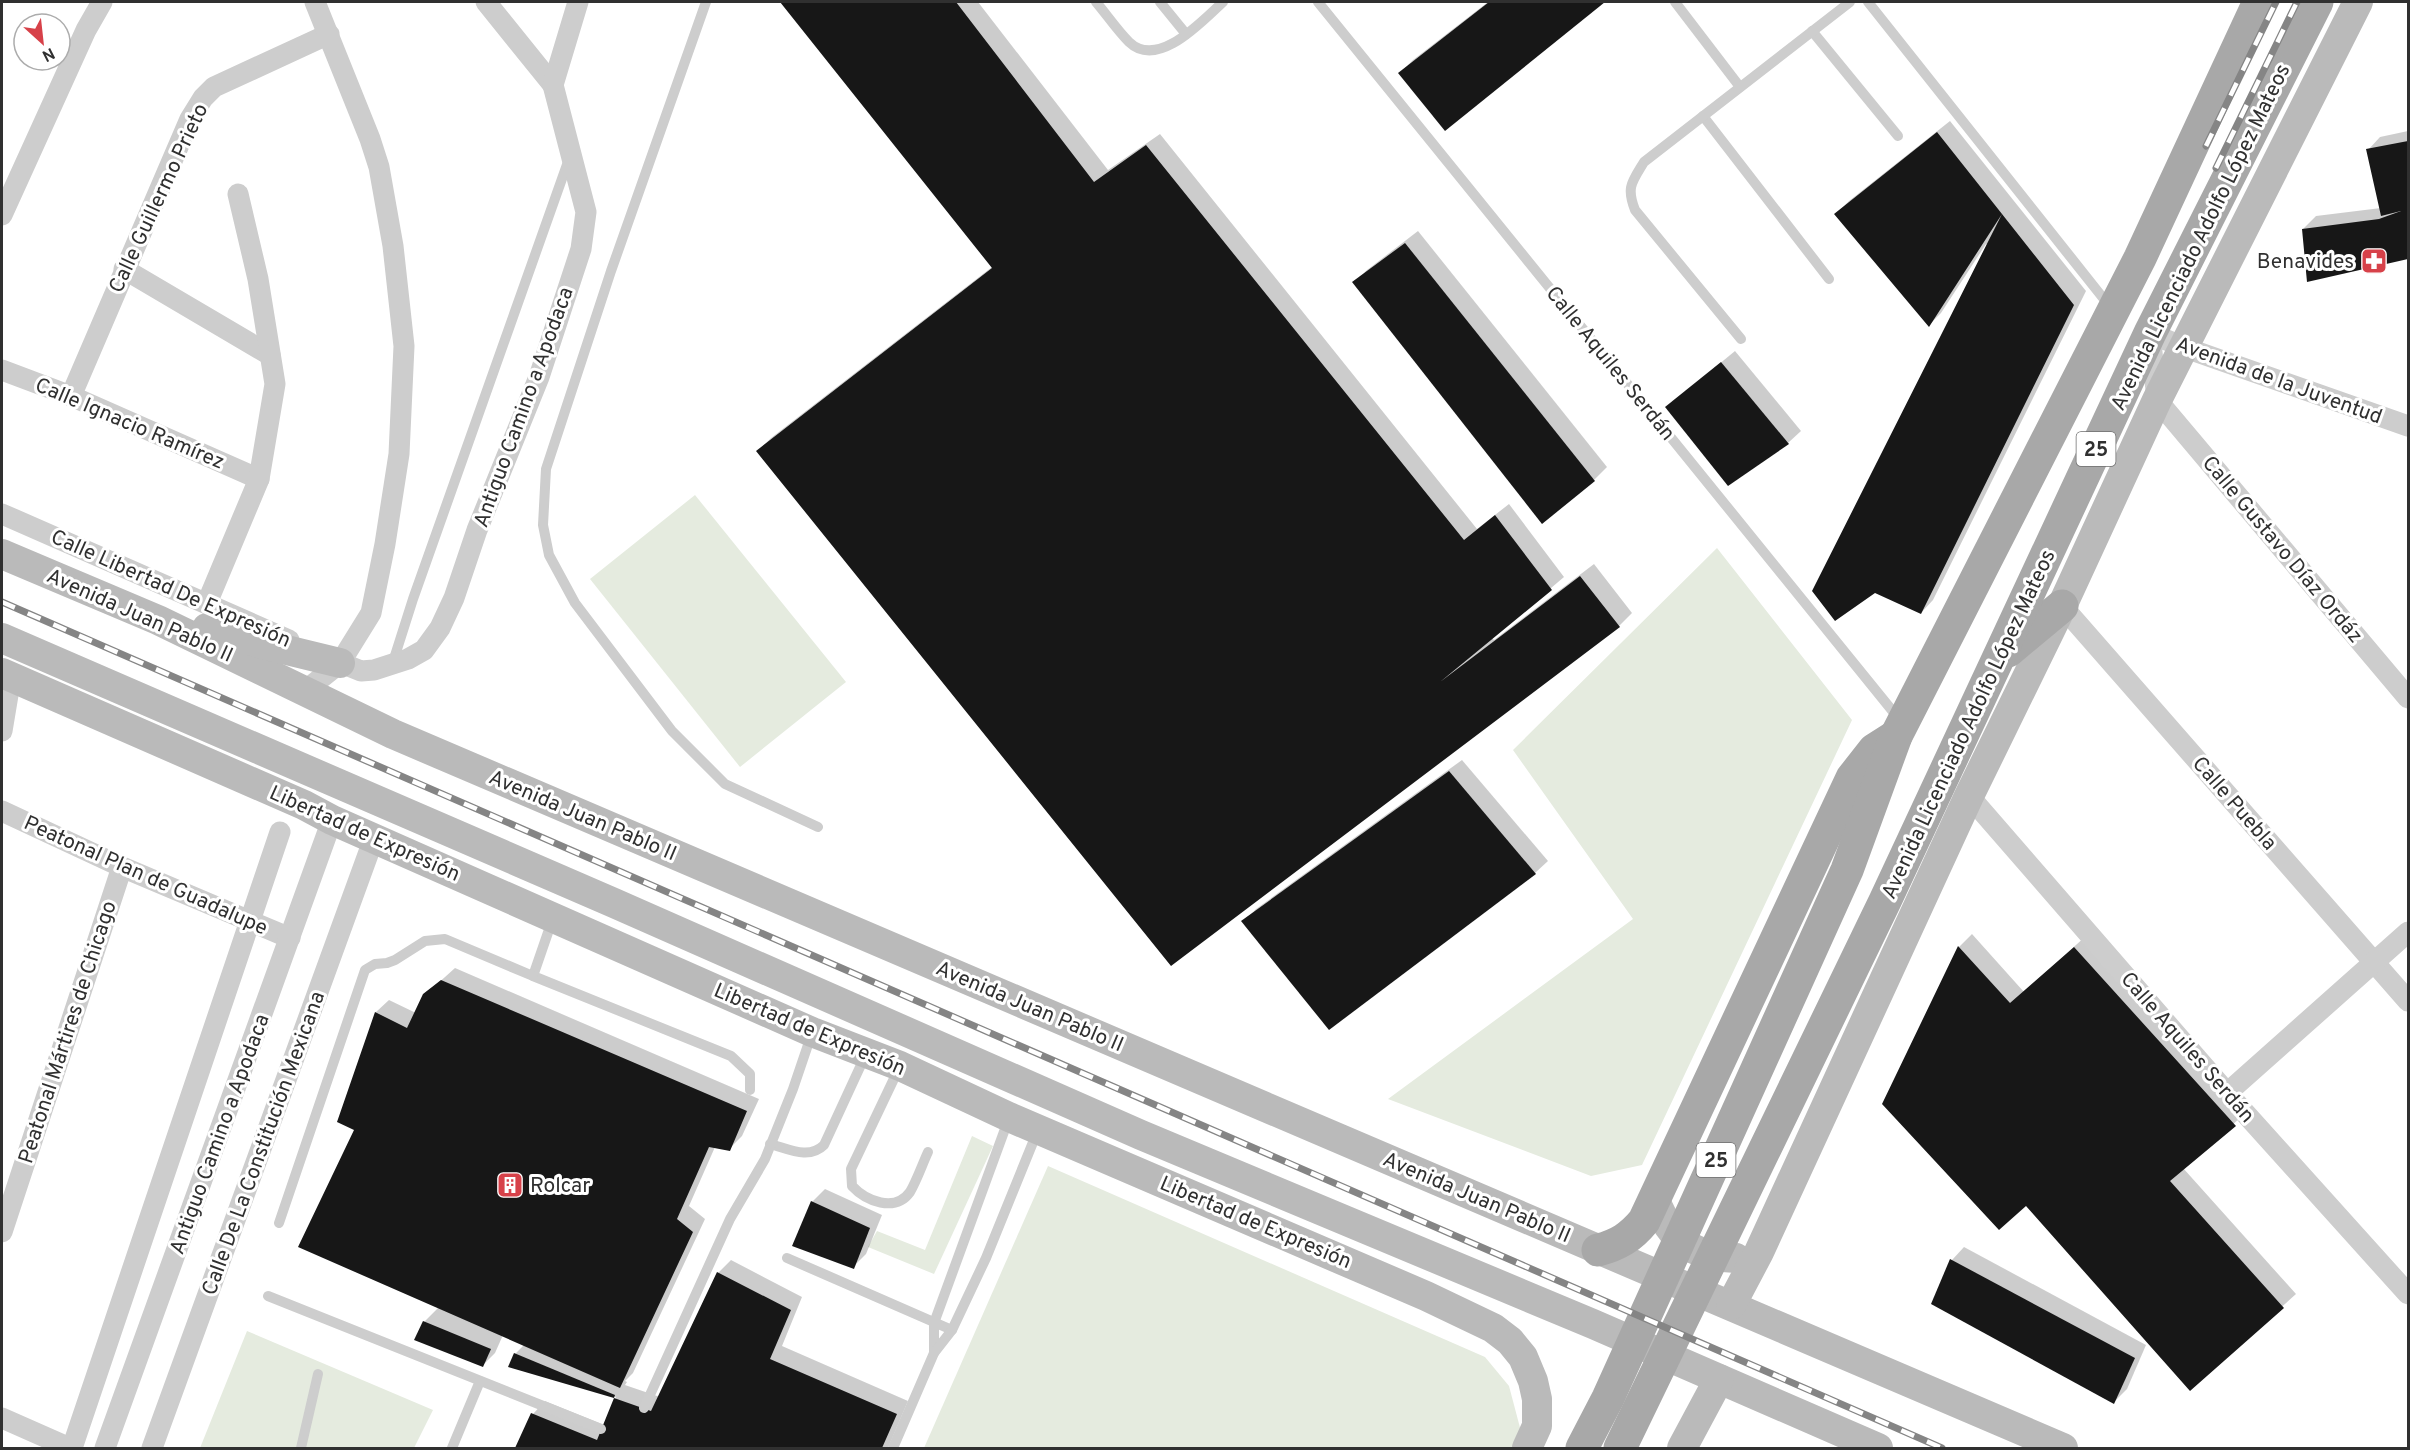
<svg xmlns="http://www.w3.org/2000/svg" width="2410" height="1450" viewBox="0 0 2410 1450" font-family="Overpass,sans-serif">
	<rect width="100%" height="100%" fill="#fff"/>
	<g fill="#e5ebdf">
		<path d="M695 495 846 682 740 767 590 579Z"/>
		<path d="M1717 548 1852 720 1642 1165 1591 1176 1388 1099 1633 919 1513 750Z"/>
		<path d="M972 1136 993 1146 934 1274 868 1247 877 1231 925 1250Z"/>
		<path d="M1048 1166 1485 1357 1509 1386 1523 1439 1518 1448H924Z"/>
		<path d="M247 1331 433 1410 414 1448H200Z"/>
	</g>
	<g fill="#0003">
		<path d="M782 2H978L1108 170 1160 134 1477 529 1509 504 1564 577 1492 638 1494 640 1594 564 1632 613 1619 626 1171 964 758 451 771 438 992 267Z"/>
		<path d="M1488 2H1602L1445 129 1400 73 1413 60Z"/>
		<path d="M1950 121 2086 291 1933 600 1921 613 1988 245 1986 244 1941 313 1929 325 1836 214 1849 201Z"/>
		<path d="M2408 131V258L2309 280 2303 229 2316 216 2381 208 2368 150 2380 137Z"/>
		<path d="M1418 231 1607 467 1594 480 1354 283 1367 270Z"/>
		<path d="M1735 351 1801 431 1788 443 1667 407Z"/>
		<path d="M1462 760 1548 861 1535 873 1244 922 1256 909Z"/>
		<path d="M1972 934 2024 992 2087 935 2247 1112 2183 1168 2296 1294 2191 1389 2026 1204 1884 1104 1959 947Z"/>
		<path d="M455 968 759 1099 742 1136 729 1149 715 1147 689 1206 705 1219 633 1373 625 1381 627 1382 625 1385 660 1397 718 1273 731 1260 802 1297 782 1346 908 1401 888 1448H516L533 1414 545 1401 604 1425 616 1397 510 1366 515 1354 525 1344 503 1335 495 1353 482 1366 424 1322 439 1307 356 1129 339 1122 376 1012 389 1000 416 1013 425 995Z"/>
		<path d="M825 1189 882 1215 866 1254 853 1267 812 1202Z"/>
		<path d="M1964 1247 2146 1345 2127 1389 2114 1402 1933 1303 1952 1260Z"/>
	</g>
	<g fill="#171717">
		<path d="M780 2H956L1094 182 1146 145 1464 540 1495 515 1552 590 1440 682 1580 576 1620 627 1171 966 756 451 992 268Z"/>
		<path d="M1489 2H1605L1445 131 1398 73Z"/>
		<path d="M1937 132 2002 214 2074 305 1921 614 1875 593 1835 621 1812 591 2002 214 1929 327 1834 214Z"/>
		<path d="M2408 141V259L2307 282 2302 229 2379 219 2401 211 2381 216 2366 149Z"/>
		<path d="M1405 243 1595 481 1542 524 1352 282Z"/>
		<path d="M1721 362 1789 444 1728 486 1665 407Z"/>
		<path d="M1449 771 1536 874 1329 1030 1241 921Z"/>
		<path d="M1958 946 2010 1003 2074 947 2236 1126 2170 1181 2284 1308 2190 1391 2026 1206 1999 1230 1882 1104Z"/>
		<path d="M441 980 747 1111 730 1151 709 1147 677 1219 693 1232 620 1388 298 1247 354 1130 337 1122 375 1012 407 1028 423 994Z"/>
		<path d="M811 1201 870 1228 854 1269 792 1246Z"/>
		<path d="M1950 1259 2135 1358 2114 1404 1931 1304Z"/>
		<path d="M717 1272 791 1310 770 1359 897 1414 882 1448H515L531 1413 597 1440 614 1398 651 1411Z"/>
		<path d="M423 1321 491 1349 483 1367 414 1340Z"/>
		<path d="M514 1353 615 1395 614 1398 508 1367Z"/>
	</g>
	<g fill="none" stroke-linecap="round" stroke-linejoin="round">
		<g stroke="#cdcdcd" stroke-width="10">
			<path d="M706 2 611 271 546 469 543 525 549 555 575 603 672 731 725 784 818 827"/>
			<path d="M1096 2C1107 15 1117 30 1129 42 1158 70 1202 21 1223 2"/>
			<path d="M1160 2 1186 34"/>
			<path d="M1318 2 1899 719"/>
			<path d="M1675 2 1740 87"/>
			<path d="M1868 2 2111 308"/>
			<path d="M1812 31 1898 136"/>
			<path d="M1703 116 1829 279"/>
			<path d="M1741 339 1635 210C1626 187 1632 182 1644 162L1850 2"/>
			<path d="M392 665 413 599 569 159"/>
			<path d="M553 918 533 976 731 1056 750 1074V1090"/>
			<path d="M900 1066 851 1169 852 1186C866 1201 895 1213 910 1192 917 1180 922 1165 928 1152"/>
			<path d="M770 1144C789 1149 809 1160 824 1145L866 1054"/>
			<path d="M279 1223 365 970 375 964 387 963 395 960 425 941 445 939 533 976"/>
			<path d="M787 1258 952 1330"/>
			<path d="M268 1296 601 1429"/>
			<path d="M934 1353V1323L1009 1118"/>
			<path d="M644 1408 730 1219 765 1159 793 1089 812 1033"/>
			<path d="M301 1448 318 1374"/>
			<path d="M452 1448 480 1381"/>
			<path d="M893 1448 934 1353 952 1330 986 1258 1038 1130"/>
		</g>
		<g stroke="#cdcdcd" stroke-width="21">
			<path d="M486 2 553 85"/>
			<path d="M2 215 86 30 102 2"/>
			<path d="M124 269 270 355"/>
			<path d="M2 370 71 396 259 479"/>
			<path d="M71 396 190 119 203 98 214 87 329 34"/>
			<path d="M2408 426 2183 347 2150 333 2157 400 2408 698"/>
			<path d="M2 514 289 640"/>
			<path d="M207 603 259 479 275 384 258 279 238 194"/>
			<path d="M2062 606 2408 1001"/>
			<path d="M329 658 361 671 374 670 408 659 424 650 440 628 454 598 477 530 539 377 581 249 586 212 553 85 578 2"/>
			<path d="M306 690 340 663 371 613 385 544 399 454 404 346 393 246 379 167 370 139 315 2"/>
			<path d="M2 731 11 677"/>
			<path d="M1969 796 2227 1093 2408 1294"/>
			<path d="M2 811 122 867 290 938"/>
			<path d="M2227 1093 2408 932"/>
			<path d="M2 1232 122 867"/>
			<path d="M2 1418 70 1448"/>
			<path d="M72 1448 280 832"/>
			<path d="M105 1448 332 820"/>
			<path d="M152 1448 374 838"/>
		</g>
		<g stroke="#bababa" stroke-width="30">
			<path d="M2 554 158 620 393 734 2063 1448"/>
			<path d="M207 628 266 645 340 663"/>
			<path d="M2 638 614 903 1141 1135 1593 1324 1878 1448"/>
			<path d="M2 673 304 805 332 820 812 1032 900 1066 1009 1117 1426 1296 1493 1328 1510 1341 1523 1357 1533 1381 1537 1399V1426L1527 1448"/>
			<path d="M1655 1200C1671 1240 1692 1257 1736 1258"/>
			<path d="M1731 1305 1759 1252 1969 796 2062 606 2157 400 2358 2"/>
			<path d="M1682 1448 1719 1379"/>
		</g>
		<g stroke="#a8a8a8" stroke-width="33">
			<path d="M2008 651 2062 606"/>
			<path d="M1598 1250C1618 1245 1631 1237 1644 1221L1852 778 1874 750 1896 736"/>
			<path d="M1582 1448 1608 1398 1847 870 1896 736 2140 258 2259 2"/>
			<path d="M1620 1448 1885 901 2150 333 2317 2"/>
		</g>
		<g stroke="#858585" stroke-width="7">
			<g id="rail">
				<path d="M2206 146 2276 2"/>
				<path d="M2216 168 2297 2"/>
				<path d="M2 602 1942 1448"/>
			</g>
		</g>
		<use href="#rail" stroke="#fff" stroke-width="4.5" stroke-dasharray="14" stroke-linecap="butt"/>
	</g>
	<defs>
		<g id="pharmacy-square" transform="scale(1.35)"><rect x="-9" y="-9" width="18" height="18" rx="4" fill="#d74149" stroke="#fff"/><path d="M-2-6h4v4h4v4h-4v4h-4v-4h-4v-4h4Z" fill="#fff"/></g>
		<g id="building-square" transform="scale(1.35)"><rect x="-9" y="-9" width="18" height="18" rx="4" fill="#d74149" stroke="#fff"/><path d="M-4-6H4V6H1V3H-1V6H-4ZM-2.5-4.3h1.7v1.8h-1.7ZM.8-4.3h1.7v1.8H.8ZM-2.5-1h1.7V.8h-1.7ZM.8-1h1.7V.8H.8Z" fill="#fff"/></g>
	</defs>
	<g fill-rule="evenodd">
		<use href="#pharmacy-square" x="2374" y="261"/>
		<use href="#building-square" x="510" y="1185"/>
	</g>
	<g text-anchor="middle" stroke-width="6" stroke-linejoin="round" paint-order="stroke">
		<g fill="#fff" stroke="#6e6e6e" stroke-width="1.5">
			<rect x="2076.5" y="432" width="39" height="34" rx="4.5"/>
			<rect x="1696.5" y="1143" width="39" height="34" rx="4.5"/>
		</g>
		<g font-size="20" font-weight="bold" fill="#303030">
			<text x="2096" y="456">25</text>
			<text x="1716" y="1167">25</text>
		</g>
		<g font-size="21" fill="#303030" stroke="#fff">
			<text transform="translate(158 198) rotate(-65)" y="7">Calle Guillermo Prieto</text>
			<text transform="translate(2200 237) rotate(-64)" y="7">Avenida Licenciado Adolfo López Mateos</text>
			<text transform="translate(1611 363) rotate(51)" y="7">Calle Aquiles Serdán</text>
			<text transform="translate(2279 380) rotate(20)" y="7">Avenida de la Juventud</text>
			<text transform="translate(523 407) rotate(-70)" y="7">Antiguo Camino a Apodaca</text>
			<text transform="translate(130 423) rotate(23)" y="7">Calle Ignacio Ramírez</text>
			<text transform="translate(2283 549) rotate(50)" y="7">Calle Gustavo Díaz Ordáz</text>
			<text transform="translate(171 588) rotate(24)" y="7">Calle Libertad De Expresión</text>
			<text transform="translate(140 615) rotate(24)" y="7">Avenida Juan Pablo II</text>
			<text transform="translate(1968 724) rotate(-65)" y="7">Avenida Licenciado Adolfo López Mateos</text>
			<text transform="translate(2235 803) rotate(49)" y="7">Calle Puebla</text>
			<text transform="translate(583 815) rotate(23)" y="7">Avenida Juan Pablo II</text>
			<text transform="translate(365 833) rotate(24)" y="7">Libertad de Expresión</text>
			<text transform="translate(146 875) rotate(24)" y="7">Peatonal Plan de Guadalupe</text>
			<text transform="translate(1030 1006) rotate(23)" y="7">Avenida Juan Pablo II</text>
			<text transform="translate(810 1029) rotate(23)" y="7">Libertad de Expresión</text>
			<text transform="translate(67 1032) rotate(-72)" y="7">Peatonal Mártires de Chicago</text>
			<text transform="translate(2188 1047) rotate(49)" y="7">Calle Aquiles Serdán</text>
			<text transform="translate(219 1134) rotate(-70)" y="7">Antiguo Camino a Apodaca</text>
			<text transform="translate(263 1143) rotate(-70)" y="7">Calle De La Constitución Mexicana</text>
			<text transform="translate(1477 1197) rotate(23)" y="7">Avenida Juan Pablo II</text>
			<text transform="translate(1256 1222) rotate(23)" y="7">Libertad de Expresión</text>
		</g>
		<g font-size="21" fill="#303030" stroke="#fff" text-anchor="end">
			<text x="2354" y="268">Benavides</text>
			<text x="530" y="1192" text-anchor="start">Rolcar</text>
		</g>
	</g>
	<rect width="2410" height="1450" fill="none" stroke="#303030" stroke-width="6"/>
	<g transform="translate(42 42) rotate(153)"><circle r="28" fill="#ffffff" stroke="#acacac" stroke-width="1.5"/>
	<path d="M0-4.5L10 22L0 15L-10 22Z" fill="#d74149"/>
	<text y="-9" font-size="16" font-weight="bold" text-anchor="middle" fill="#303030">N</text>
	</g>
</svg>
